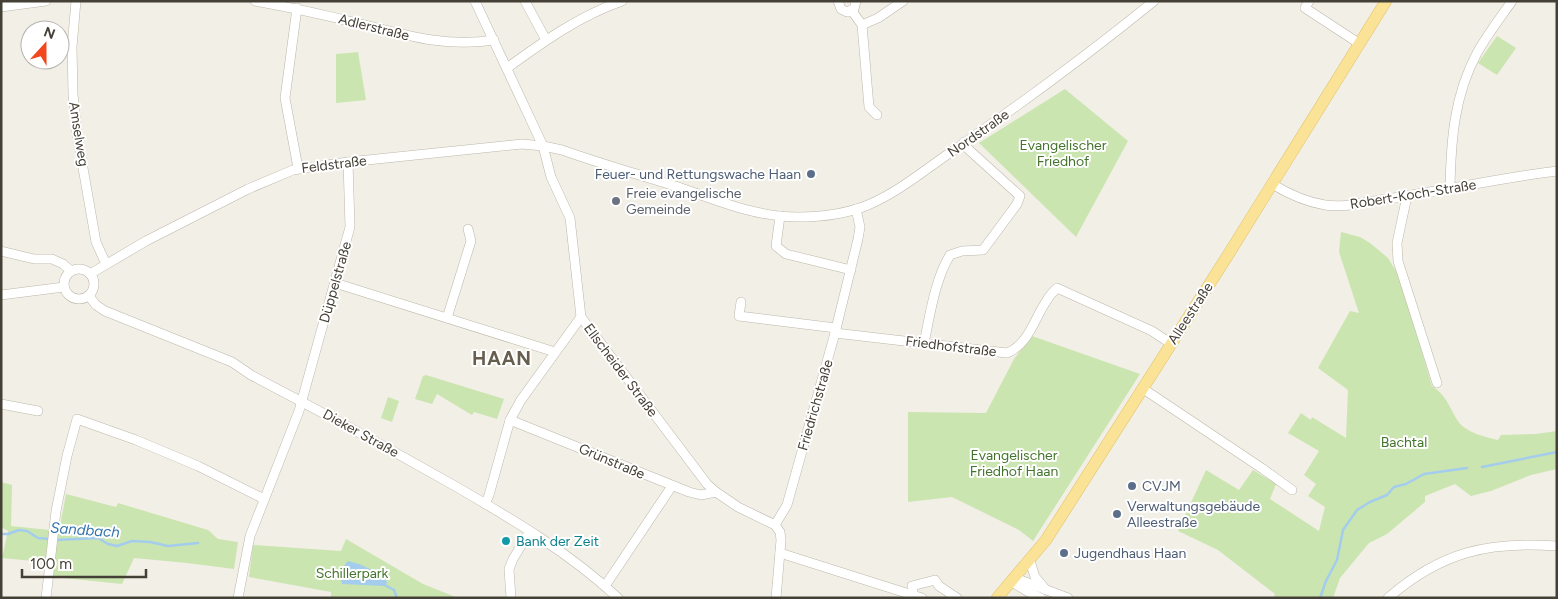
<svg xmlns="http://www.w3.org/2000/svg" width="1558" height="599" viewBox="0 0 1558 599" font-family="Figtree,sans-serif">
	<rect width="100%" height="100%" fill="#f2efe6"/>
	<g fill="#cbe5b0">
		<path d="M1497 36 1516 48 1497 75 1478 63Z"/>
		<path d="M358 52 366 100 336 103V54Z"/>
		<path d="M1065 89 1128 141 1076 237 979 143Z"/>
		<path d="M1341 232 1360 237 1370 243 1388 258 1399 276 1432 386C1447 396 1449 407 1458 421 1466 433 1486 437 1498 440L1501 435 1536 434 1557 431V469L1531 475 1491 491 1471 496 1455 484 1425 496V502L1387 534 1369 543 1340 578 1333 598H1274L1275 594 1218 550 1178 531 1206 470 1239 490 1253 470 1276 484 1270 499 1319 531 1325 507 1308 496 1316 484 1304 475 1319 451 1288 433 1301 413 1311 420 1312 417 1346 438 1348 390 1318 368 1350 311 1359 313 1339 252Z"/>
		<path d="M1032 336 1140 374 1033 541 1019 530 952 497 908 502V412L986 413 1014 359Z"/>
		<path d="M426 375 504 399 497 419 474 412 472 415 437 394 432 404 415 399 423 376Z"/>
		<path d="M388 397 399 401 392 422 381 418Z"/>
		<path d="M1 482 12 485 11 526 59 531 66 494 116 507 118 503 208 530 218 539 238 542 234 569 187 563 134 558 122 584 53 577 54 563 2 558 8 531 1 527Z"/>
		<path d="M346 539 423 584 458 598H331V592L249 577 253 545 341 551Z"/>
	</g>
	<path fill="#a4cced" d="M348 561 359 564 385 576 387 583 384 586 342 584C340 577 342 566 348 561Z"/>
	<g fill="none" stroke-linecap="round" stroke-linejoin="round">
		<g stroke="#a4cced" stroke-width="2.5">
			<path d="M1482 467 1557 452"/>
			<path d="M1 534H8L19 530 27 531 38 538 50 539"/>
			<path d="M55 540 98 538 108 544 117 546 132 541 150 542 168 546 198 543"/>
			<path d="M321 570 330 577H343"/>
			<path d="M383 584 394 590 397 598"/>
			<path d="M1320 598 1326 581 1337 560 1343 530 1357 510 1370 502 1387 495 1394 487 1406 484 1424 474 1467 468"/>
		</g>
		<g stroke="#bdb7a9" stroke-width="10">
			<g id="minor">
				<path d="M76 1 72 47 73 94 77 134 96 242 106 264"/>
				<path d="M255 1C288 7 321 14 353 22 402 34 443 48 494 40"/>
				<path d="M475 1 543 146 551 177 570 218 581 317 707 484 716 492 738 507 775 525 780 532 781 540 776 598"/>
				<path d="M525 1 546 40"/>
				<path d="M838 1 841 9 847 12 854 9 856 1"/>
				<path d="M1309 1 1305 8 1360 44"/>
				<path d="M1 7 46 1"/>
				<path d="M297 8 285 98 298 168"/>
				<path d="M852 11 862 25 869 107 877 115"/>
				<path d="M862 25 878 18 903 1"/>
				<path d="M507 68C543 42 579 16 622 1"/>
				<path d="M1272 184C1287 193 1307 202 1325 205 1345 208 1366 202 1386 199 1443 191 1499 178 1557 171"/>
				<path d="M1450 188C1451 140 1454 96 1477 53 1487 35 1500 18 1512 1"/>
				<path d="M1407 196 1397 243 1398 261 1437 383"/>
				<path d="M780 216 776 246 786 254 851 270"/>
				<path d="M1 251 34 259H52L63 264 71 271"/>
				<circle cx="79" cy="284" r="15"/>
				<path d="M90 274 146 241 248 189 293 170 348 162 522 144 543 146 562 150C601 164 641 175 681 188 718 201 757 217 798 217 822 217 846 214 868 205 901 191 928 167 957 148 1025 101 1090 53 1154 1"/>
				<path d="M335 283 555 352"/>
				<path d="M1 295 64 287"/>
				<path d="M89 296 96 305 105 311 232 362 251 375C320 411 388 448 455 486 512 519 570 553 618 598"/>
				<path d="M741 302 739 316 836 328"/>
				<path d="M447 318 471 241 468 229"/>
				<path d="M835 333 1007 353C1029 344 1034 319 1047 300 1049 296 1053 292 1057 288L1152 331 1170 343"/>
				<path d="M924 343C930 315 935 279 950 255L962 251 983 250 1017 204 1020 196 968 149 964 142"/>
				<path d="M1142 388 1263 469 1292 490"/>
				<path d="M1 404 38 411"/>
				<path d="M510 420 689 492 701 495 716 492"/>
				<path d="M485 504 489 495 510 420 521 400 581 317"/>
				<path d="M775 525 787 505 835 333 858 239 860 227 856 209"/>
				<path d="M780 553 922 598"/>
				<path d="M1030 561 1035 577 1046 590"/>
				<path d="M1015 578 1068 598"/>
				<path d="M1012 582 1025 590 1041 598"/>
				<path d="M605 586 672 486"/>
				<path d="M46 598 56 511 67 456 77 419 136 440 198 466 264 499"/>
				<path d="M238 598 250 536 299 411 350 227 348 162"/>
				<path d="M511 598 509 569 513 559 530 531"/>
				<path d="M914 598 912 586 935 580 939 586 957 598"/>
				<path d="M1388 598C1441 552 1488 541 1557 546"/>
			</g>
		</g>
		<g stroke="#dfc168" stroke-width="12">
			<path id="major" d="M997 598 1046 540 1228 255 1386 1"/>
		</g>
		<use href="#minor" stroke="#fff" stroke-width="9"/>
		<use href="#major" stroke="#fae397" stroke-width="11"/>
	</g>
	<g fill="#5c6f8a" stroke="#fff" stroke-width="2">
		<circle cx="811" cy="174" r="5"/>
		<circle cx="1132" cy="486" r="5"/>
		<circle cx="1117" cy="514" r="5"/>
		<circle cx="1064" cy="553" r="5"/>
	</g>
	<circle fill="#6b7280" stroke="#fff" stroke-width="2" cx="616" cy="201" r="5"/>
	<circle fill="#0f9aa8" stroke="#fff" stroke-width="2" cx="506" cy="541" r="5"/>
	<g text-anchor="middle" stroke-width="4" stroke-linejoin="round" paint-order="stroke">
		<g font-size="14" fill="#454036" stroke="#fff">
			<text transform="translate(374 27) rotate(14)" y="5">Adlerstraße</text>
			<text transform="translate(978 133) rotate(-35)" y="5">Nordstraße</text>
			<text transform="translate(79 134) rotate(81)" y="5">Amselweg</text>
			<text transform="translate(334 164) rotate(-7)" y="5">Feldstraße</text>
			<text transform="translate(1413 194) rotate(-9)" y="5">Robert-Koch-Straße</text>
			<text transform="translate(335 282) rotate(-74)" y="5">Düppelstraße</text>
			<text transform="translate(1190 313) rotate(-57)" y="5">Alleestraße</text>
			<text transform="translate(951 346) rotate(7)" y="5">Friedhofstraße</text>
			<text transform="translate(621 370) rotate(53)" y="5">Ellscheider Straße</text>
			<text transform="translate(815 405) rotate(-74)" y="5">Friedrichstraße</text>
			<text transform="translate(361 433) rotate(29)" y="5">Dieker Straße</text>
			<text transform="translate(612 461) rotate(23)" y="5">Grünstraße</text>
		</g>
		<g font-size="14" fill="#43742b" stroke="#fff">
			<text x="1063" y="150">Evangelischer<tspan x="1063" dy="16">Friedhof</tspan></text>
			<text x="1404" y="447">Bachtal</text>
			<text x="1014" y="460">Evangelischer<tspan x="1014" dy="16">Friedhof Haan</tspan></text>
			<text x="352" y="578">Schillerpark</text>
		</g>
		<g font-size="14" fill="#4e5e75" stroke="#fff" text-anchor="start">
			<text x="801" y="179" text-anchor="end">Feuer- und Rettungswache Haan</text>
			<text x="1142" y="491">CVJM</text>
			<text x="1127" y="511">Verwaltungsgebäude<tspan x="1127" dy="16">Alleestraße</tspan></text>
			<text x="1074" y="558">Jugendhaus Haan</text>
		</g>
		<g font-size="14" fill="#5b616d" stroke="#fff" text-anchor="start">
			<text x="626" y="198">Freie evangelische<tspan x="626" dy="16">Gemeinde</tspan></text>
		</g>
		<g font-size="14" fill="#0d838f" stroke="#fff" text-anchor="start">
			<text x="516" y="546">Bank der Zeit</text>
		</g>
		<g font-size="15" font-style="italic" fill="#3373ac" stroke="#fff">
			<text transform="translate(85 530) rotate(4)" y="5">Sandbach</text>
		</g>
		<g font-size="19" font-weight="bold" letter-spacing="1" fill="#675e4d" stroke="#fff">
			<text x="502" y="365">HAAN</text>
		</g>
	</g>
	<rect width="1558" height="599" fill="none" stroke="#454036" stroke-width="5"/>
	<g transform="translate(45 45) rotate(21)"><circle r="24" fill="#ffffff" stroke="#b5b3af"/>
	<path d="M0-4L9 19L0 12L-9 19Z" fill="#f1481e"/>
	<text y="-8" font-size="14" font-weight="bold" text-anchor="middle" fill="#454036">N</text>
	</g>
	<path d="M22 569v8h124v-8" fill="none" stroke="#454036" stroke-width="2.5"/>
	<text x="30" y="569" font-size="15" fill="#454036" stroke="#ffffff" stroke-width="4" paint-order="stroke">100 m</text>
</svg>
